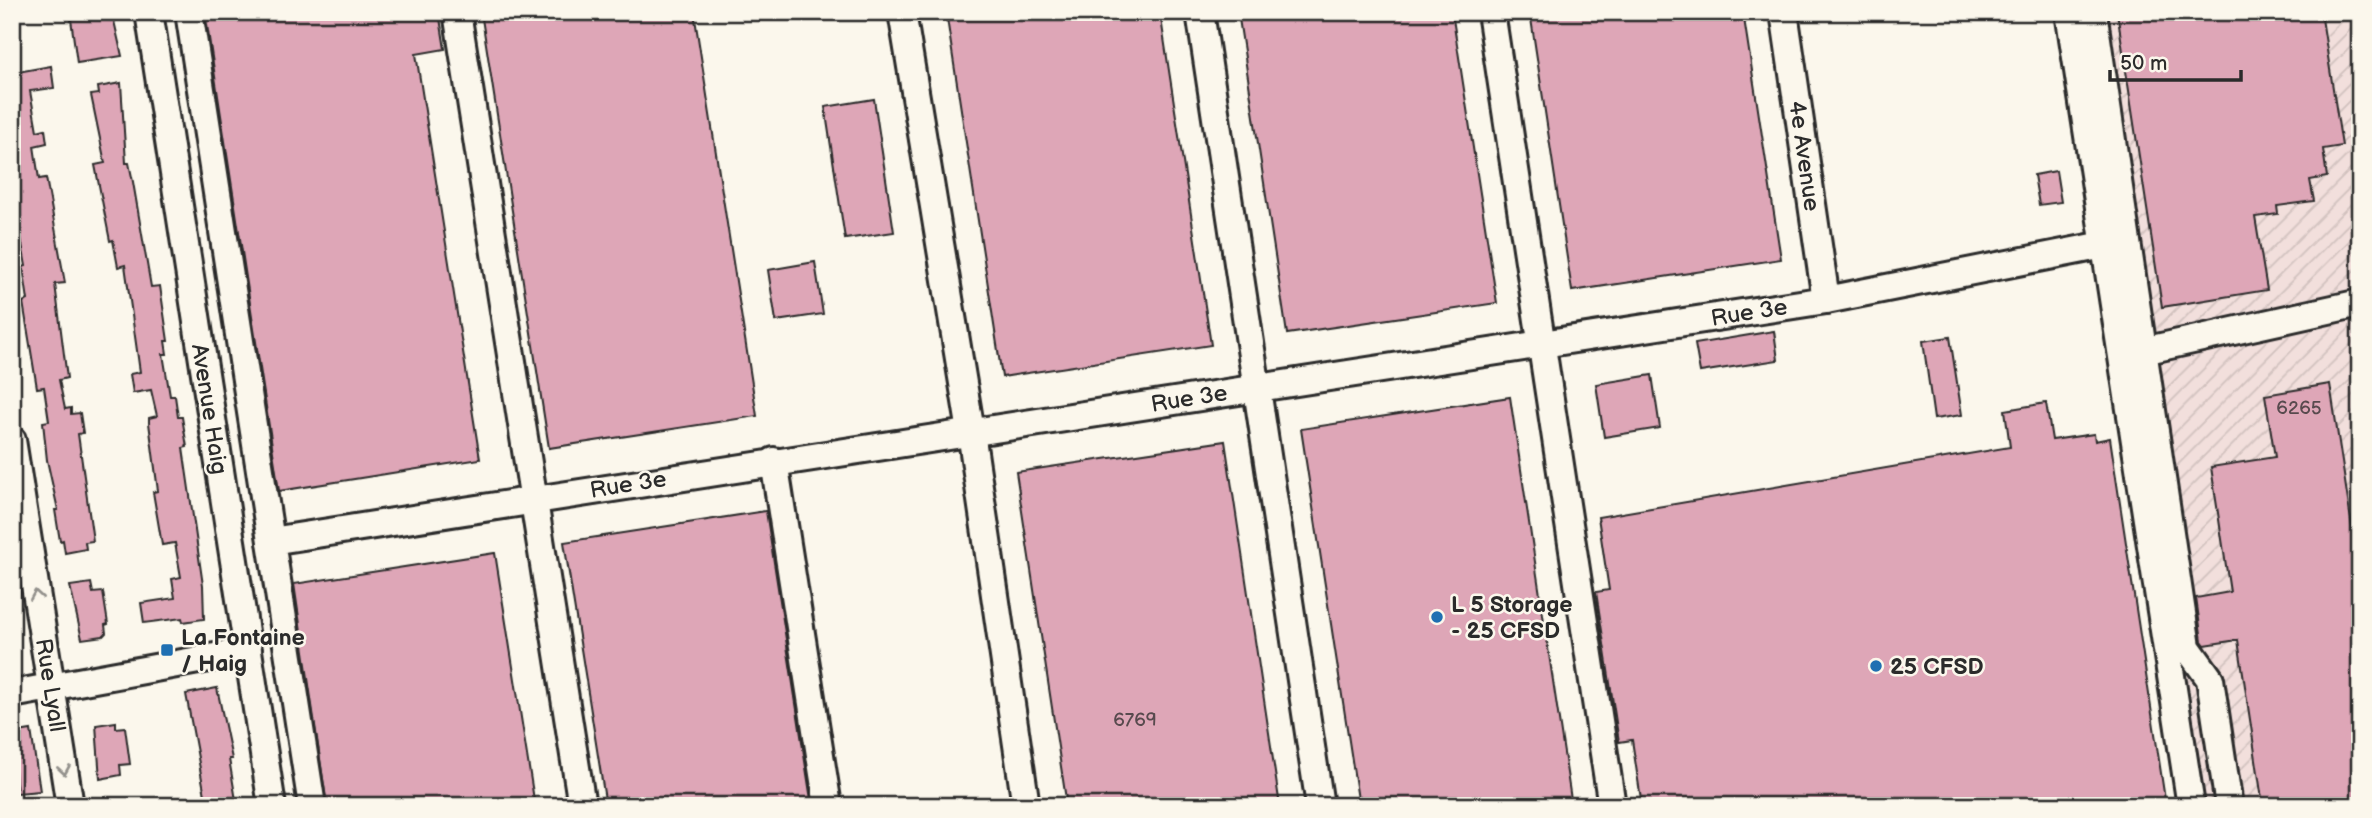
<svg xmlns="http://www.w3.org/2000/svg" width="2372" height="818" viewBox="0 0 2372 818" font-family="'Balsamiq Sans',sans-serif">
	<defs>
		<pattern id="industrial-furrows" width="10" height="10" patternUnits="userSpaceOnUse" patternTransform="scale(1.75)"><rect width="10" height="10" fill="#f2dfdc"/><path d="M-1 1l2-2M0 10L10 0M9 11l2-2" fill="none" stroke="#d0c0bd"/></pattern>
	</defs>
	<rect width="100%" height="100%" fill="#fbf7ec"/>
	<filter id="ink" filterUnits="userSpaceOnUse"><feTurbulence type="fractalNoise" baseFrequency=".0143" numOctaves="2"/><feDisplacementMap in="SourceGraphic" scale="14" xChannelSelector="R" yChannelSelector="G"/><feConvolveMatrix kernelMatrix="1 2 1 2 8 2 1 2 1" color-interpolation-filters="sRGB"/></filter>
	<g filter="url(#ink)">
		<path fill="url(#industrial-furrows)" d="M2081 12H2360V806H2205Z"/>
		<g fill="#dea6b7" stroke="#2b2b2b" stroke-width="2">
			<path d="M70 12H112L122 56 77 63Z"/>
			<path d="M205 12H439L445 49 416 54 480 459 279 491Z"/>
			<path d="M481 12H694L757 416 549 448Z"/>
			<path d="M946 12H1160L1211 345 1002 377Z"/>
			<path d="M1238 12H1452L1497 303 1287 334Z"/>
			<path d="M1530 12H1743L1781 259 1572 291Z"/>
			<path d="M2117 12H2321L2342 146 2323 149 2327 177 2310 180 2314 201 2277 206 2278 214 2255 217 2267 290 2162 307Z"/>
			<path d="M51 66 54 88 30 91 37 131 45 129 47 143 34 146 39 179 46 178 65 283 55 284 67 378 59 380 65 409 71 408V414L80 413 83 433 78 434 93 541 85 542 86 549 65 553 63 540 60 541 55 510H58L47 460 43 422 49 421 44 387 37 388 23 302 28 300 23 267 26 266 15 205 19 204 12 144V73Z"/>
			<path d="M121 83 126 163H129L133 182 151 287 160 286 168 341H165L167 354H163L170 396H175L178 417H182L187 447 183 448 203 585 204 619 183 622 182 618 144 623 141 603 175 598 172 579 181 577 175 543 162 545 153 492 158 491 149 423V418L157 416 151 390 133 393 130 374 140 372 125 265 118 267 113 240 110 241 95 165 105 163 91 95 99 94 98 87Z"/>
			<path d="M874 99 894 232 845 239 825 107Z"/>
			<path d="M2056 171 2061 202 2039 205 2034 175Z"/>
			<path d="M815 262 823 314 776 321 768 270Z"/>
			<path d="M1774 331 1778 360 1700 372 1695 344Z"/>
			<path d="M1950 337 1962 415 1934 419 1923 341Z"/>
			<path d="M1652 375 1660 428 1604 437 1596 384Z"/>
			<path d="M2330 384 2360 579V806H2263L2238 640 2205 645 2202 641 2196 598 2230 592 2211 467 2275 457 2265 395Z"/>
			<path d="M1510 397 1572 806H1359L1301 429Z"/>
			<path d="M2046 403 2052 440 2094 434 2095 441 2110 438 2166 806H1642L1632 740 1619 742 1596 592 1609 590 1598 517 2010 447 2005 410Z"/>
			<path d="M1225 441 1280 806H1067L1016 472Z"/>
			<path d="M766 511 812 806H606L564 542Z"/>
			<path d="M495 553 535 806H327L294 584Z"/>
			<path d="M91 583 93 593 103 592 108 624 105 625 106 633 103 636 82 639 70 586Z"/>
			<path d="M217 688 232 759H229L237 806H207L186 694Z"/>
			<path d="M116 722V728L125 727 130 764 120 765 121 775 100 779 96 725Z"/>
			<path d="M31 730 40 791 17 793 12 733Z"/>
		</g>
		<g fill="none" stroke-linecap="round" stroke-linejoin="round">
			<g stroke="#2b2b2b" stroke-width="32">
				<g id="minor">
					<path d="M149 12 272 806"/>
					<path d="M189 12 312 806"/>
					<path d="M457 12 582 806"/>
					<path d="M902 12 971 432 1026 806"/>
					<path d="M1200 12 1320 806"/>
					<path d="M1491 12 1612 806"/>
					<path d="M1784 12 1826 300"/>
					<path d="M2069 12 2191 806"/>
					<path d="M2093 12 2187 647 2210 679 2229 806"/>
					<path d="M2143 351 2360 303"/>
					<path d="M12 440 70 806"/>
					<path d="M774 461 828 806"/>
					<path d="M271 541 1826 300 2104 245"/>
					<path d="M12 694 248 651"/>
				</g>
			</g>
			<use href="#minor" stroke="#fbf7ec" stroke-width="26"/>
		</g>
		<defs><path id="oneway-chevron" d="M-2-3.5L2.5 0L-2 3.5" fill="none" stroke-width="1.6" stroke-linecap="round" stroke-linejoin="round" transform="scale(1.75)"/></defs>
		<g stroke="#93918c">
			<use href="#oneway-chevron" transform="translate(36 595) rotate(-99)"/>
			<use href="#oneway-chevron" transform="translate(64 770) rotate(81)"/>
		</g>
	</g>
	<g fill="#1f6fb2" stroke="#fbf7ec" stroke-width="2.5">
		<circle cx="1437" cy="617" r="7"/>
		<rect x="160" y="643" width="14" height="14" rx="3.5"/>
		<circle cx="1876" cy="666" r="7"/>
	</g>
	<g text-anchor="middle" stroke-width="5" stroke-linejoin="round" paint-order="stroke">
		<g font-size="19" fill="#584a4e">
			<text x="2299" y="414">6265</text>
			<text x="1135" y="726">6769</text>
		</g>
		<g font-size="23" fill="#2b2b2b" stroke="#fbf7ec">
			<text transform="translate(1805 156) rotate(82)" y="8">4e Avenue</text>
			<text transform="translate(1749 312) rotate(-9)" y="8">Rue 3e</text>
			<text transform="translate(1189 398) rotate(-9)" y="8">Rue 3e</text>
			<text transform="translate(210 409) rotate(81)" y="8">Avenue Haig</text>
			<text transform="translate(628 484) rotate(-9)" y="8">Rue 3e</text>
			<text transform="translate(51 685) rotate(81)" y="8">Rue Lyall</text>
		</g>
		<g font-size="23" font-weight="bold" fill="#2b2b2b" stroke="#fbf7ec" text-anchor="start">
			<text x="1451" y="612">L 5 Storage<tspan x="1451" dy="26">- 25 CFSD</tspan></text>
			<text x="181" y="645">La Fontaine<tspan x="181" dy="26">/ Haig</tspan></text>
			<text x="1890" y="674">25 CFSD</text>
		</g>
	</g>
	<rect width="2372" height="818" fill="none" stroke="#fbf7ec" stroke-width="42"/>
	<rect x="21" y="21" width="2330" height="776" fill="none" stroke="#2b2b2b" stroke-width="2.5" filter="url(#ink)"/>
	<path d="M2110 70v10h131v-10" fill="none" stroke="#2b2b2b" stroke-width="3.5"/>
	<text x="2120" y="70" font-size="21" fill="#2b2b2b" stroke="#fbf7ec" stroke-width="5" paint-order="stroke">50 m</text>
</svg>
